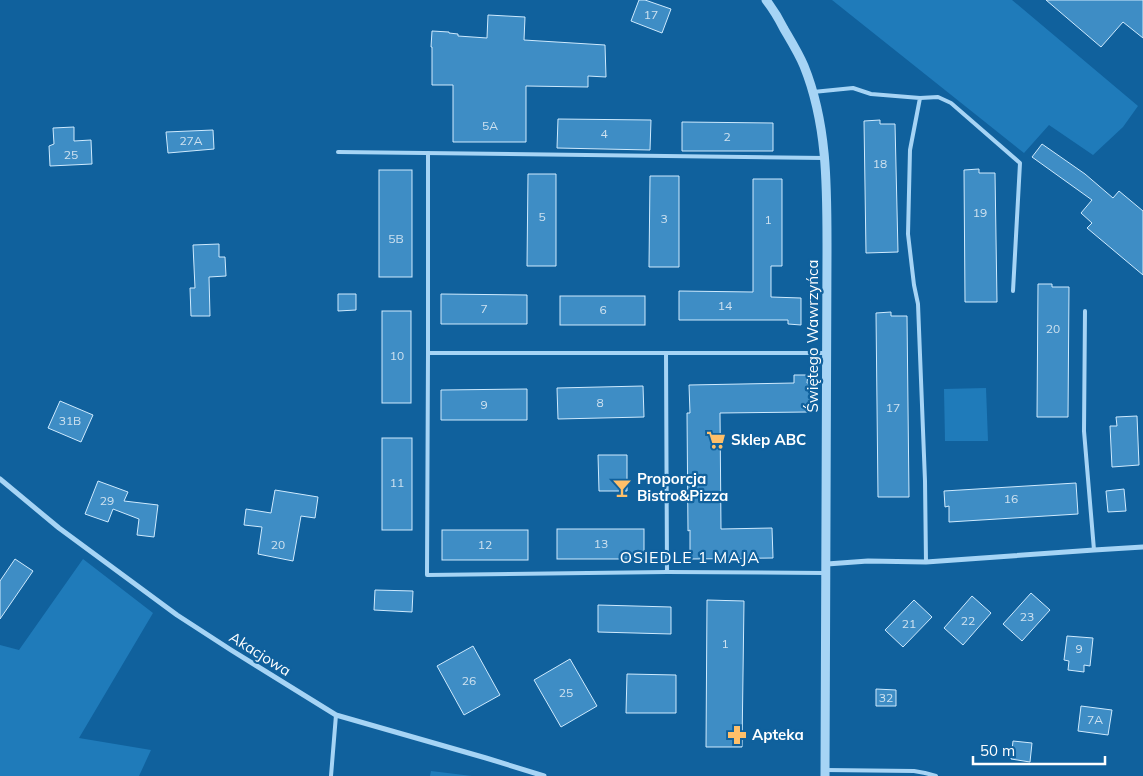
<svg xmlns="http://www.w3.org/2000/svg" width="1143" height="776" viewBox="0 0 1143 776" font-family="Mulish,sans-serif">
	<rect width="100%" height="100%" fill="#10619d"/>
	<g fill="#1f7bba">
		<path d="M832 0H1012L1138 106 1123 127 1093 155 1049 125 1024 153Z"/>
		<path d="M986 388 988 441H945L944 389Z"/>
		<path d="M83 559 153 613 79 738 151 750 139 776H0V645L19 650Z"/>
		<path d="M431 771 472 776H430Z"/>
	</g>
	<g fill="#3e8dc5" stroke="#ceeafe">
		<path d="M639 0H645L671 9 662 33 631 21Z"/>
		<path d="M1046 0H1143V38L1123 22 1101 47Z"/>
		<path d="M488 15 525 17 524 40 605 45 606 77 588 76V87L526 86V142H453V85H432V47H431L432 31 449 32V33L458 34V36L487 38Z"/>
		<path d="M558 119 651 120 650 150 557 148Z"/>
		<path d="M880 120V124H895L898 252 866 253 864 121Z"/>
		<path d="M682 122 773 123V151H682Z"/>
		<path d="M74 127V141L91 140 92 164 50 166 49 146 54 144 53 128Z"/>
		<path d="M213 130 214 149 168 153 166 132Z"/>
		<path d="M1042 144 1085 174 1113 198 1119 191 1143 211V275L1087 228 1092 223 1081 213 1092 200 1032 157Z"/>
		<path d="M979 169V173H995L997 302H965L964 170Z"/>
		<rect x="379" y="170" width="33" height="107"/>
		<path d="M528 174H556V266H527Z"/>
		<path d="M650 176H679V267H649Z"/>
		<path d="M753 179H782V266H771V297L801 298V325L788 324V320H679V291L753 292Z"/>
		<path d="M219 244V257H225L226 276 209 277 210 316H191L190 288H195L193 245Z"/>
		<path d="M1038 284H1052V287H1069L1068 417H1037Z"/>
		<path d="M338 294H356V310L338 311Z"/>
		<path d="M441 294 527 295V324H441Z"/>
		<rect x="560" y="296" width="85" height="29"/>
		<rect x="382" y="311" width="29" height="92"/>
		<path d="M891 312V316H907L909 497H878L876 313Z"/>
		<path d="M794 375H808L807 383H811L810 404H808V412L720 413 721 529 772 528 773 558 690 559V530L688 531 687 413H690L689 385 794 383Z"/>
		<path d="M643 386 644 417 558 419 557 388Z"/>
		<path d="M527 389V420H441V390Z"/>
		<path d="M60 401 93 415 81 442 48 428Z"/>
		<path d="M1137 416 1139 465 1112 467 1110 426H1117L1116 417Z"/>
		<rect x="382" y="438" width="30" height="92"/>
		<path d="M598 455H627V491H599Z"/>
		<path d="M98 481 128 492 124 501 158 505 154 537 137 535 139 519 113 509 108 522 85 514Z"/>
		<path d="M1076 483 1078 514 949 522V506L945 507 944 491Z"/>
		<path d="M1124 489 1126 511 1108 512 1106 491Z"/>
		<path d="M275 490 318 497 315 518 301 516 293 561 258 554 262 527 244 525 246 509 271 513Z"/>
		<rect x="557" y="529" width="87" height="30"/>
		<rect x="442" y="530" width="86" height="30"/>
		<path d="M15 559 33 571 0 619V581Z"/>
		<path d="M375 590 413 591 412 612 374 610Z"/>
		<path d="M1031 593 1050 610 1022 641 1003 624Z"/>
		<path d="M972 596 991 613 963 645 944 628Z"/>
		<path d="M707 600 744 601 742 747H706Z"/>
		<path d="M914 600 932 617 903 647 885 630Z"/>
		<path d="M598 605 671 607V634L598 632Z"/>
		<path d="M1067 636 1093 638 1090 666 1084 665V672L1068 670 1069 661 1064 660Z"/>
		<path d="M473 646 500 695 464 715 437 666Z"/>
		<path d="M570 659 597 706 561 727 534 680Z"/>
		<path d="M627 674 676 675V713H626Z"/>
		<path d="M876 689 896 690V706H876Z"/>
		<path d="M1081 706 1112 710 1108 735 1078 731Z"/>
		<path d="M1013 741 1032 743 1030 762 1011 759Z"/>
	</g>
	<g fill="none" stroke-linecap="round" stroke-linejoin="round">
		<g stroke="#a6d4f5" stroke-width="4">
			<path d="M813 92 853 88 871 94 920 98 910 150 908 234 914 285 918 304 925 481 926 562"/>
			<path d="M920 98 938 97 951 103 1020 163 1013 291"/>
			<path d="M338 152 824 158"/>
			<path d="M1085 311 1084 431 1094 550"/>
			<path d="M428 353V153"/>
			<path d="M666 353 667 572"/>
			<path d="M824 573 667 572 427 575 428 353H827"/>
			<path d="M826 770 914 771 925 773 936 776"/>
			<path d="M331 776 336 715"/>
		</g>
		<g stroke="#a6d4f5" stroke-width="5">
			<path d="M0 479 59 528 177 615 231 650 336 715 486 758 544 776"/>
			<path d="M827 564 868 561 926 562 1094 550 1143 547"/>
		</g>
		<path stroke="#a6d4f5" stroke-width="9" d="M766 0C773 9 779 19 784 29 791 41 799 54 804 66 828 125 827 190 827 252L825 776"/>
	</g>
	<defs>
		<g id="supermarket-bare" transform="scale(1.5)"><path d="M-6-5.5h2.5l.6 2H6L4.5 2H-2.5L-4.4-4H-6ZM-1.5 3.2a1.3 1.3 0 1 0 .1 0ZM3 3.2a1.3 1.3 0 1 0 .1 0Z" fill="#ffbf69" stroke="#10619d" stroke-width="2.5" paint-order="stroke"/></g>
		<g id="bar-bare" transform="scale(1.5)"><path d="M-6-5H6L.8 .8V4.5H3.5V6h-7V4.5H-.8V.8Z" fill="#ffbf69" stroke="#10619d" stroke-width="2.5" paint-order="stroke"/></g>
		<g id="pharmacy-bare" transform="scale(1.5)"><path d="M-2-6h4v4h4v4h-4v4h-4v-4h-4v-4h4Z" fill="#ffbf69" stroke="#10619d" stroke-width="2.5" paint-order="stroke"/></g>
	</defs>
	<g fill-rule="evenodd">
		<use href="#supermarket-bare" x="716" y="440"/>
		<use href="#bar-bare" x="622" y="488"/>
		<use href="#pharmacy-bare" x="737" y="735"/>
	</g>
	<g text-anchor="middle" stroke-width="4.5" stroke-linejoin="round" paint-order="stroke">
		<g font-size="12" fill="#cfe2f0">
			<text x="651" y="19">17</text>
			<text x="490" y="130">5A</text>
			<text x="604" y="138">4</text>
			<text x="727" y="141">2</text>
			<text x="191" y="145">27A</text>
			<text x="71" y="159">25</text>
			<text x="880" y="168">18</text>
			<text x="980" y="217">19</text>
			<text x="542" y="221">5</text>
			<text x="664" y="223">3</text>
			<text x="768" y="224">1</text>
			<text x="396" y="243">5B</text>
			<text x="725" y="310">14</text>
			<text x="484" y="313">7</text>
			<text x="603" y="314">6</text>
			<text x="1053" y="333">20</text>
			<text x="397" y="360">10</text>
			<text x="600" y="407">8</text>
			<text x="484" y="409">9</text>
			<text x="893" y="412">17</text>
			<text x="70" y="425">31B</text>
			<text x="397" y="487">11</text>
			<text x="1011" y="503">16</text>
			<text x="107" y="505">29</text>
			<text x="601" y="548">13</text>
			<text x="278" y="549">20</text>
			<text x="485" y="549">12</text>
			<text x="1027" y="621">23</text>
			<text x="968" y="625">22</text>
			<text x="909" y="628">21</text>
			<text x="725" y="648">1</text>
			<text x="1079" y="653">9</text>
			<text x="469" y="685">26</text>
			<text x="566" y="697">25</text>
			<text x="886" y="702">32</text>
			<text x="1095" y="724">7A</text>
		</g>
		<g font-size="15" fill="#fff" stroke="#10619d">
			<text transform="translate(813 336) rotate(-90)" y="5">Świętego Wawrzyńca</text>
			<text transform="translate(260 654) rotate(32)" y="5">Akacjowa</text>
		</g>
		<g font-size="15" font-weight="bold" fill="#fff" stroke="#10619d" text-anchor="start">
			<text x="731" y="445">Sklep ABC</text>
			<text x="637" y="484">Proporcja<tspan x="637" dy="17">Bistro&amp;Pizza</tspan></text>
			<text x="752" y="740">Apteka</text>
		</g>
		<g font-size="16" letter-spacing="1" fill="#fff" stroke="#10619d">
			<text x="690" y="563">OSIEDLE 1 MAJA</text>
		</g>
	</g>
	<path d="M973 756v8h132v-8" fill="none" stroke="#ffffff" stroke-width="2.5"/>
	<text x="980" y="756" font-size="15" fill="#ffffff" stroke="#10619d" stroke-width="4" paint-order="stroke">50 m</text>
</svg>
